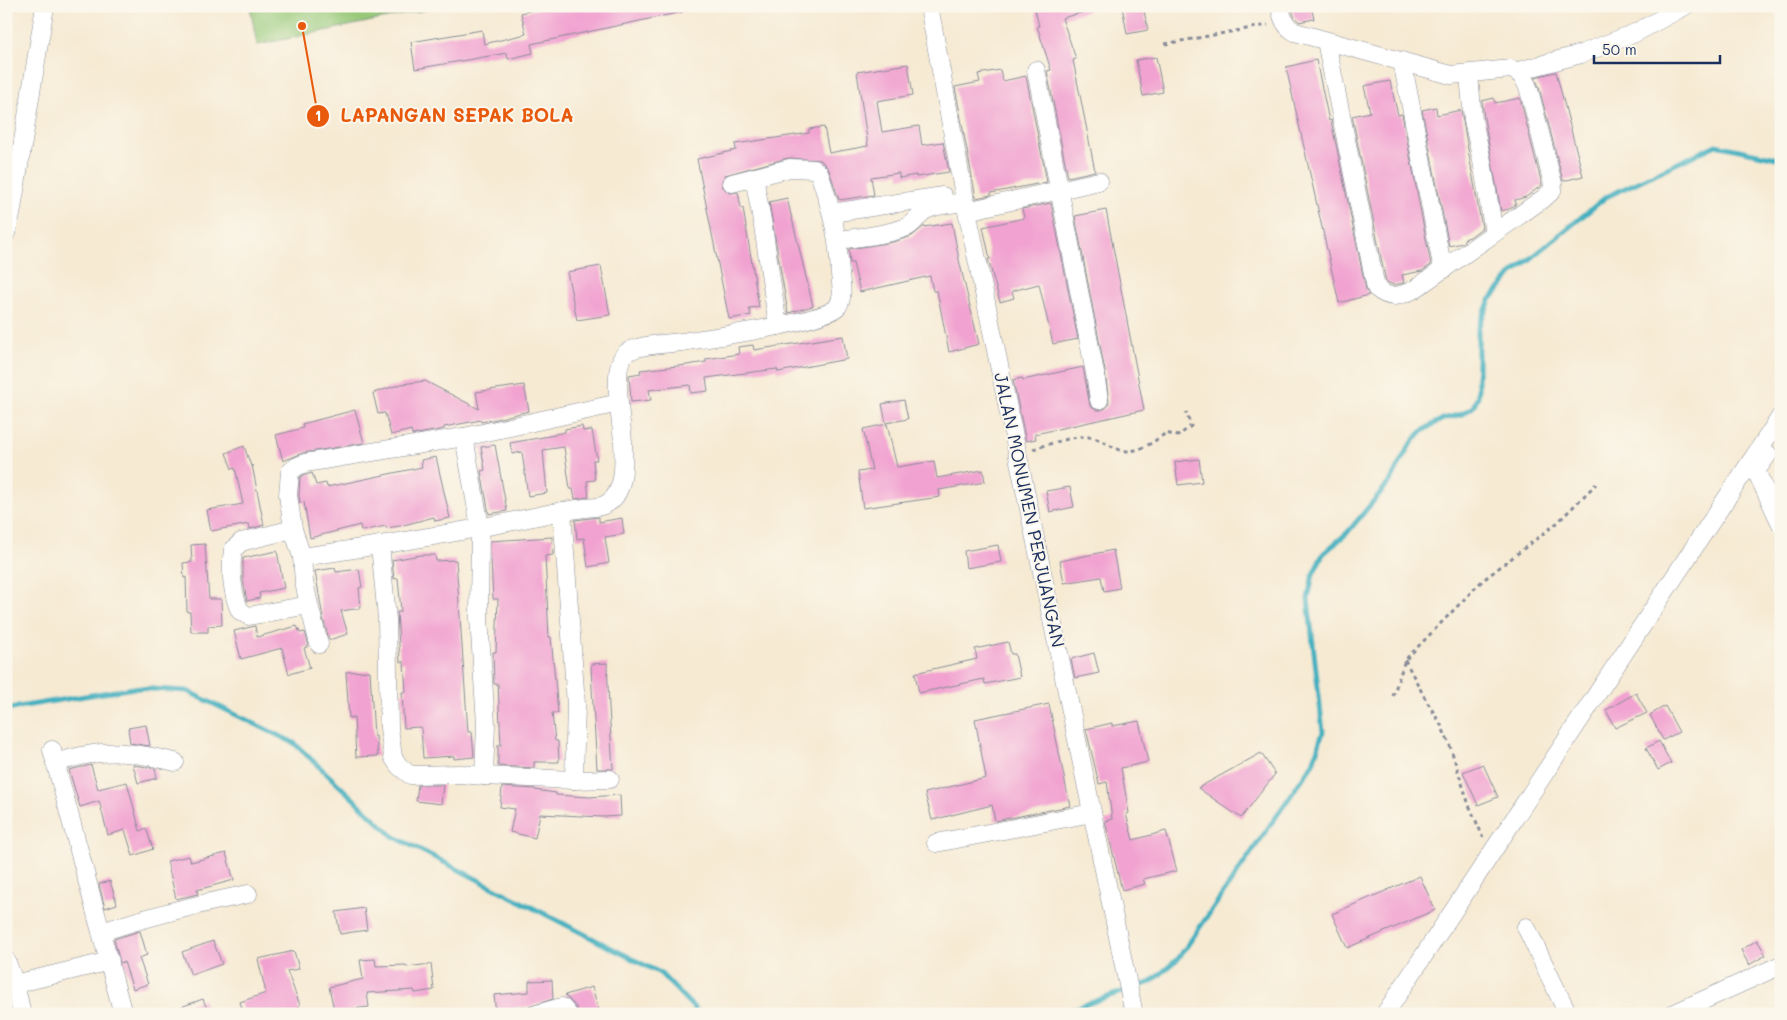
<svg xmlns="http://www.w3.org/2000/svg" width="1787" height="1020" viewBox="0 0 1787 1020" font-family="Mali,sans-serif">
	<rect width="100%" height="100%" fill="#fbf7ec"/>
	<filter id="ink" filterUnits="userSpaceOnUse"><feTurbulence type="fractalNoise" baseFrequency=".02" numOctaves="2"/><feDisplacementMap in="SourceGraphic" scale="10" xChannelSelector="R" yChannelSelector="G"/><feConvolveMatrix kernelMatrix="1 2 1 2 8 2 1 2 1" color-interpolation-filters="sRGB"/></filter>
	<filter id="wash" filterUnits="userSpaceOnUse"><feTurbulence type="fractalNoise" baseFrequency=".0096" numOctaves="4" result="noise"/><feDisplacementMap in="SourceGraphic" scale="20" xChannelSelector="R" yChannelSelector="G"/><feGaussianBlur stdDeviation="1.12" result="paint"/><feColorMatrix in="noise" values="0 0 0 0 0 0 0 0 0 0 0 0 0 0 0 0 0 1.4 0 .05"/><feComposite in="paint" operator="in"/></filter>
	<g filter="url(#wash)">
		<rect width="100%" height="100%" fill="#f6ead3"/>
		<path fill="#98c979" stroke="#5a7c6c" d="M250 6H444L257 45Z"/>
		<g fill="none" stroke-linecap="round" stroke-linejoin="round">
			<g stroke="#43b0c0" stroke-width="5">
				<path d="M6 709 134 688 187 691 294 743 393 836 660 973 700 1014"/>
				<path d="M1058 1014 1151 982 1178 959 1313 763 1323 732 1308 599 1313 574 1323 554 1347 533 1391 480 1408 448 1420 433 1430 426 1443 419 1462 414 1473 407 1478 396V328L1490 300 1512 274 1606 197 1716 145 1781 159"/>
			</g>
		</g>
		<g id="blocks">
			<g fill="#f1a2d0">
				<path d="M549 6H681L682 12 531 44 533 53 508 59 507 53 415 69 411 42 482 30 484 44 526 34 521 13Z"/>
				<path d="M1034 6H1087L1088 11 1062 18 1076 59 1073 60 1095 171 1068 177 1047 71 1051 70 1037 26H1039Z"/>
				<path d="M1122 6H1143L1148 30 1127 34Z"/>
				<path d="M1291 6H1311L1314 19 1299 22 1294 16Z"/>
				<path d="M1156 57 1163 92 1143 96 1136 60Z"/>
				<path d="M1316 60 1329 121 1331 120 1366 290 1369 295 1339 303 1286 67Z"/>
				<path d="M908 64 913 95 877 101 882 132 919 126 922 145 943 142 949 172 916 177V175L899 178V173L871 177 874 195 839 200 829 170 821 160 788 158 725 175 722 181V186L729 193 738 192 741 208H743L759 307 749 308 751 315 729 319 697 159 736 150 735 144 809 133V129L824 127 829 153 868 146 857 72Z"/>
				<path d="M1000 70 1003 81 1026 76 1047 182 991 193V195L976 198 955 87 980 82 978 74Z"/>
				<path d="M1556 72 1583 176 1563 181 1539 87 1535 77Z"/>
				<path d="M1390 81 1398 115 1402 114 1431 265 1422 271 1402 275 1404 283 1394 285 1386 282 1352 116 1370 112 1364 86Z"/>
				<path d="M1494 98 1495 103 1520 98 1542 185 1526 197 1515 200 1516 204 1509 209 1501 211 1484 118 1482 101Z"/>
				<path d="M1436 107 1437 115 1461 110 1482 228 1470 237 1464 239V241L1462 243 1449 246 1422 110Z"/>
				<path d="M787 198 813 306 788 313 769 202Z"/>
				<path d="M1051 203 1078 339 1053 344 1039 284 1012 291 1014 298 1000 302 988 259H990L983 227 1024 218 1022 209Z"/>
				<path d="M1106 210 1144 410 1035 434 1036 439 1026 441 1013 380 1022 378 1023 380 1083 367 1090 406 1096 410H1101L1106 408 1109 403 1105 371 1075 216Z"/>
				<path d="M952 223 959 260 979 344 949 352 937 291H933L930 276 860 292 853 263H850L849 249 893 242 912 236 923 227Z"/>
				<path d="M601 266 610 315 577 320 567 272Z"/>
				<path d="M843 336 847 359 778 372 777 369 706 378 708 391 691 393 690 385 649 390 651 400 631 402 629 375 641 373 640 370 687 365 706 362V359L739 354 738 347 753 345 754 350Z"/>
				<path d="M425 381 479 409 476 392 524 385 529 411 492 420 481 422V420L444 427V429L412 435 411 430 391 435 385 413 378 414 373 393 402 384Z"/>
				<path d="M904 400 908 419 886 423 882 404Z"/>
				<path d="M355 410 364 443 303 453 283 461 276 435 303 428 302 424Z"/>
				<path d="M887 424 897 467 934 461 937 478 983 470 985 482 939 490 940 497 863 508 858 472 872 470 863 429Z"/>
				<path d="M582 426 583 431 592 430 597 460H593L595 480 587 481 589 497 575 499 573 489H570L564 447 543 450 547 493 528 496 522 452 512 454 510 443 555 435V434L565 432V429Z"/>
				<path d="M495 445 507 511 489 514 481 471 485 470 481 447Z"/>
				<path d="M244 446 251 466 252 465 264 525 250 529 249 524 211 531 207 510 243 504 235 468 232 469 226 453Z"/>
				<path d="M436 457 450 518 435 521 434 517 400 526 386 528V526L361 531 360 525 310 538 304 502 300 503 299 495 300 477 302 476 312 473 316 485 326 483 327 487 422 467 421 460Z"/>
				<path d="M1199 459 1202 482 1178 485 1175 462Z"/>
				<path d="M1070 487 1074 507 1050 512 1046 491Z"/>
				<path d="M599 517V522L622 518 624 534 605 537 609 563 588 567 584 538 577 539 575 520Z"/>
				<path d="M552 537 553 555 545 556 549 637H551L558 713H552L555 741H558L559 762H534V768L498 766V745H501L498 684H494L493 652H496L498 599H493L490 541Z"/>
				<path d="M205 544 209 599H221L222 625 208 626V632H191L190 612H187L186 577 184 578 183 563 192 562 191 545Z"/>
				<path d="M998 545 1001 562 966 568 964 551Z"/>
				<path d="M1113 550 1120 588 1104 591 1101 577 1064 583 1060 561Z"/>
				<path d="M277 551 284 588 259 593 260 598 247 601 243 580V558Z"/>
				<path d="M421 555H435L436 561 456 560 468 732H472L474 757 454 759V756L423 758 421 727 404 728 402 692H406L404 662H400L397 612H401L398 578 394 579 392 560Z"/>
				<path d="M335 568 336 572 359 569 362 587 359 588 361 608 341 611 348 634 329 640 323 618 315 571Z"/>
				<path d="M255 626 257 637 297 626 300 633 305 632 309 646 304 648 310 668 289 674 282 648 241 659 234 631Z"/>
				<path d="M1008 642 1011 654H1015L1020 677 985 684 984 679 919 693 915 673 977 659 975 649Z"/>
				<path d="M1094 653 1099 673 1075 678 1071 659Z"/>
				<path d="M607 663 609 707 613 769H597L592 688 591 664Z"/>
				<path d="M370 671 374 736H376L378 756 356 757 354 717 349 718 346 672Z"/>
				<path d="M1636 693 1647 713 1615 728 1606 710Z"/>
				<path d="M1049 704 1070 806 995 821 992 805 932 820 925 793 986 778 975 719Z"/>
				<path d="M1665 706 1679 732 1663 740 1650 715Z"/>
				<path d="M1139 721 1148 762 1121 768 1129 813 1126 814 1133 840 1166 831 1177 871 1143 879 1145 884 1122 890 1105 821 1112 819 1107 782 1099 784 1086 729 1112 723V726Z"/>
				<path d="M146 725 150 746 130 743 128 728Z"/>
				<path d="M1659 741 1671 763 1658 770 1646 748Z"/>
				<path d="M1261 753 1275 774 1241 818 1198 788Z"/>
				<path d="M1483 764 1498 797 1478 805 1463 772Z"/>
				<path d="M91 765 98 789 127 782 140 831 146 828 153 849 133 856 125 830 108 835 99 801 80 807 69 770Z"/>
				<path d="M133 765 155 768 157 778 138 783Z"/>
				<path d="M418 785H443L441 804 416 801Z"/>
				<path d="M502 787 535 789V790L556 793V795L589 797 620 795 621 816 603 817 540 814 535 838 510 832 515 809 500 807Z"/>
				<path d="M226 853 234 880 197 890 198 894 176 899 167 861 189 856 191 862Z"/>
				<path d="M1420 876 1435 910 1347 948 1332 914Z"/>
				<path d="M110 881 117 904 105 908 99 884Z"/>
				<path d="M364 908 367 930 340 934 336 912Z"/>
				<path d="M140 931 147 955 139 958 148 984 133 989 124 962 120 963 114 939Z"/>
				<path d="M1757 940 1766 955 1749 965 1741 950Z"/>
				<path d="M213 941 222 964 191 975 182 952Z"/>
				<path d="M294 951 299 969 287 971 300 1005 298 1006 300 1014H244L240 1002 266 993 258 959Z"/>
				<path d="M375 959 376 966 406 965V967L431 964 434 990 415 993 414 990 367 993 369 1007 353 1009 354 1014H335L329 987 363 979 360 960Z"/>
				<path d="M552 980 553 999 529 1007H516L517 1014H496L494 995 529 992V981Z"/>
				<path d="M592 987 600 1014H579L576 1007 565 995Z"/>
				<path d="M203 999 209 1014H167V1012Z"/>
			</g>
		</g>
	</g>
	<g filter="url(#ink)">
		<use href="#blocks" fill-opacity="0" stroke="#888c98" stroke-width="1"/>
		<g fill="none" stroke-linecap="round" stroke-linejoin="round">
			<g stroke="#888c98" stroke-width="19">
				<g id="minor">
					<path d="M929 6 967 211 1134 1014"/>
					<path d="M1280 6C1282 17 1284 26 1295 32L1451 75 1511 69C1522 73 1525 80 1529 90L1553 184 1552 191 1544 198 1415 289C1399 297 1390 300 1376 288L1326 41"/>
					<path d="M1402 61 1443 270"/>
					<path d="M1036 70 1095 373 1099 400"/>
					<path d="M1518 71 1581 54 1635 33 1685 6"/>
					<path d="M1469 75 1473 120 1482 161 1494 233"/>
					<path d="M754 177 763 226 778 326"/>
					<path d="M967 211 1099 181"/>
					<path d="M832 213 943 196"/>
					<path d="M6 233 11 215 45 6"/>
					<path d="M838 240C861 237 886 235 907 227 915 223 917 216 924 211 935 204 953 204 966 202"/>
					<path d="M464 437 480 527 479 618 486 724 484 776"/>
					<path d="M1768 454 1756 471 1781 524"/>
					<path d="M562 511 576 704 574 780"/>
					<path d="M293 529 241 542 233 550C230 569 232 594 240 611L249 616 309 605"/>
					<path d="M380 545 387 619 389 728 393 757 399 766 410 775 461 774 484 776 574 780 610 779"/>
					<path d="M302 557C383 545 463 532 543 515 556 512 570 510 584 508 590 507 598 508 604 505 626 496 624 461 623 442 622 423 610 366 626 353 637 344 667 344 682 342 706 338 827 322 838 306 844 296 841 285 840 274 838 235 832 210 819 173L814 169 790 168 732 183"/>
					<path d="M319 644 309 605 304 582 302 557 293 529 288 495 290 472 296 467 305 463 464 437 619 403"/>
					<path d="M52 750 123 1014"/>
					<path d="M55 763C65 760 75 757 86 755 116 749 146 755 175 762"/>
					<path d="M936 843 1092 813"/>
					<path d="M1526 927 1568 1014"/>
					<path d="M101 932C150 916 198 904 248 894"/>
					<path d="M6 960 15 984 110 961"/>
					<path d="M6 987 15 984 22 1014"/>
					<path d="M537 1014 562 1007 568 1014"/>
					<path d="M1385 1014 1781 416"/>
					<path d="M1673 1014 1781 965"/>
				</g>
			</g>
			<g stroke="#888c98" stroke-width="3" stroke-dasharray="4 4" stroke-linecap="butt">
				<path d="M1165 44 1268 25"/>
				<path d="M1033 449C1047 445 1075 435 1089 437 1099 438 1108 445 1117 449 1135 456 1152 443 1166 433L1178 436 1191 426 1186 412"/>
				<path d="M1405 660 1426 700 1441 725 1450 746 1469 805 1483 837"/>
				<path d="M1393 696 1405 660 1482 581 1557 523 1596 484"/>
			</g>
			<use href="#minor" stroke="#fff" stroke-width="18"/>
		</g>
	</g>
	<g text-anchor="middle" stroke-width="4" stroke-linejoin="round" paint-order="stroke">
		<g font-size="18" fill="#1b2f5e" stroke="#fbf7ec">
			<text transform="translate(1029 510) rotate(78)" y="6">JALAN MONUMEN PERJUANGAN</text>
		</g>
	</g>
	<path fill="none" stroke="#e8590c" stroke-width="2" d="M302 26L318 116"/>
	<g fill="#e8590c" stroke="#fbf7ec" stroke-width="2">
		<circle cx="302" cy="26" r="5"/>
		<circle cx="318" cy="116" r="12"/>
	</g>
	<g font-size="15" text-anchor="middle" font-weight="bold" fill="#fff">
		<text x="318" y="121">1</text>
	</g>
	<g font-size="19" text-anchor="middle" font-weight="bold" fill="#e8590c" stroke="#fbf7ec" stroke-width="4" stroke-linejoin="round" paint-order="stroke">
		<text x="457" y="122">LAPANGAN SEPAK BOLA</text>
	</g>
	<rect width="1787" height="1020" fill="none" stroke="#fbf7ec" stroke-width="25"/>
	<path d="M1594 55v8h126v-8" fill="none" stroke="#1b2f5e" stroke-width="2.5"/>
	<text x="1602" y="55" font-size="15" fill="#1b2f5e" stroke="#fbf7ec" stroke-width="4" paint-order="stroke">50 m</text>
</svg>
